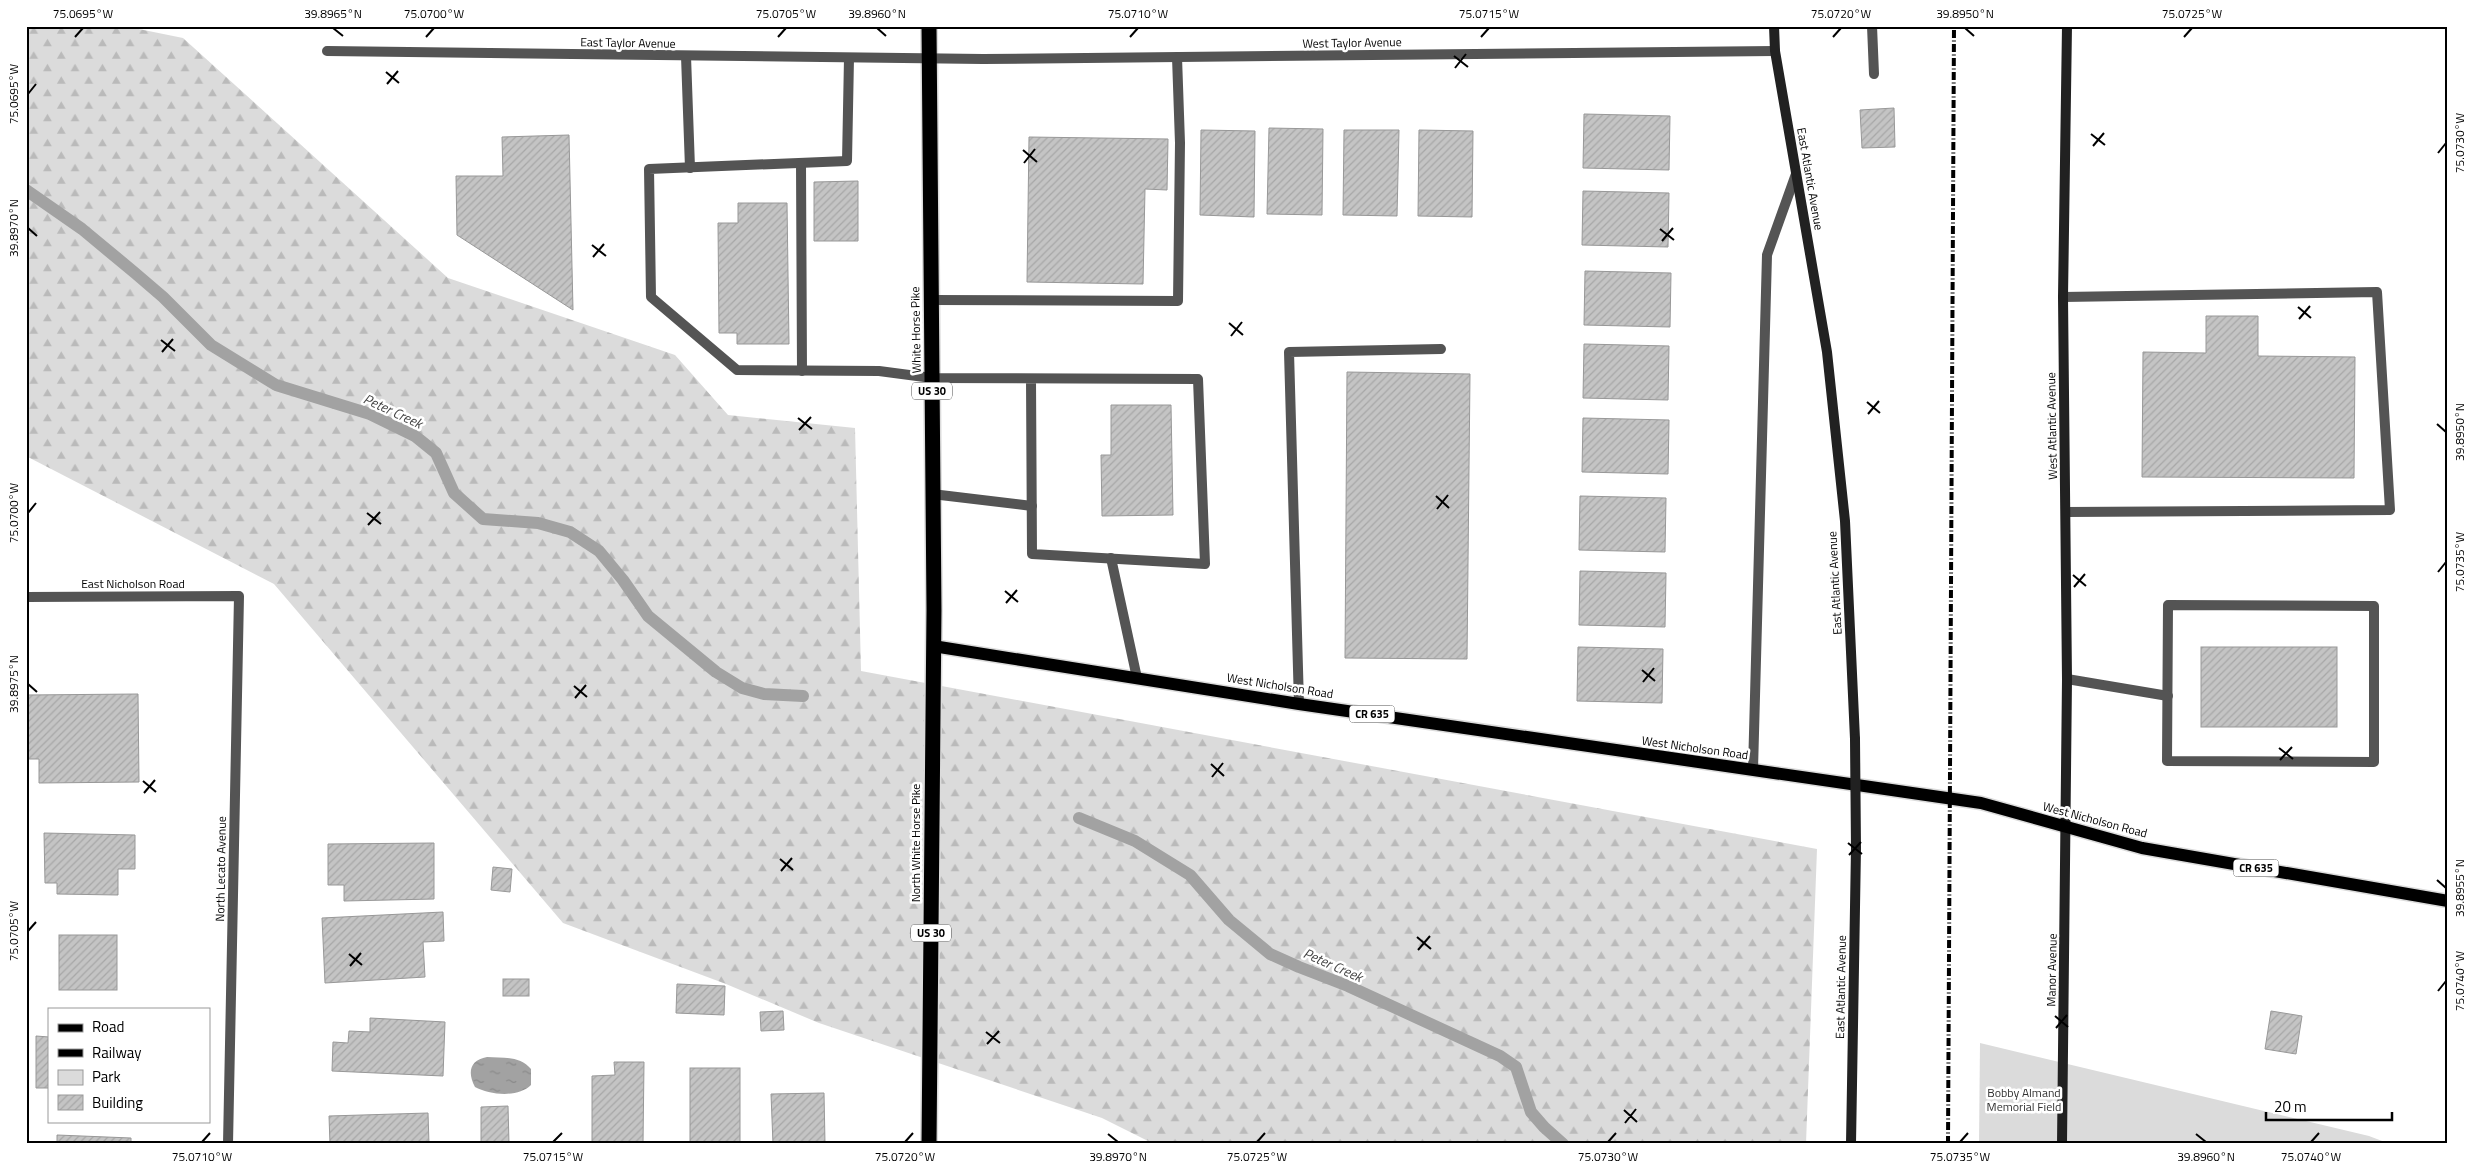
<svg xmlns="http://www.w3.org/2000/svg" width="2474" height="1170" viewBox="0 0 2474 1170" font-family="'Titillium Web',sans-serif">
	<defs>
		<pattern id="forest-firs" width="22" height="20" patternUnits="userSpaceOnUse" patternTransform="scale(1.25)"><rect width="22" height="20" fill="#dbdbdb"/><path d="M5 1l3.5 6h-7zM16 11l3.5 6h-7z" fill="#bababa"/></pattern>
		<pattern id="water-ripples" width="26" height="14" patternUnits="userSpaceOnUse" patternTransform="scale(1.25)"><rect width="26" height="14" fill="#a2a2a2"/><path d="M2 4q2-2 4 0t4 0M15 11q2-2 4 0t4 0" fill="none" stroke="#8a8a8a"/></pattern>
		<pattern id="building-hatch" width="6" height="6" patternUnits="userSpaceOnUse" patternTransform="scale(1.25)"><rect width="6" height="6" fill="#c4c4c4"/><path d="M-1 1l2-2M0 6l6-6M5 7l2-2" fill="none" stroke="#a7a7a7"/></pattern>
	</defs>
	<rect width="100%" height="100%" fill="#fff"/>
	<path fill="#dbdbdb" d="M1980 1043 2369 1136 2390 1144H1979Z"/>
	<path fill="url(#forest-firs)" d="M26 26H124L183 38 448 278 675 355 728 415 855 428 861 671 1817 849 1806 1144H1154L1102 1118 819 1023 726 984 563 923 274 584 26 456Z"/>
	<path fill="url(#water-ripples)" d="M487 1057C503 1058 520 1056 531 1069V1085C518 1098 490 1095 475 1087 467 1072 470 1060 487 1057Z"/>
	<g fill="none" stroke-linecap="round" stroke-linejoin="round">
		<g stroke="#a2a2a2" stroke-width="12">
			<path d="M26 190 82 229 135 273 163 297 211 345 276 385 370 414 415 436 436 453 454 493 483 519 538 523 570 532 599 551 623 580 648 616 716 672 742 688 764 694 803 696"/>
			<path d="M1079 818 1135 841 1190 875 1229 920 1270 954 1299 967 1348 986 1500 1056 1516 1067 1531 1112 1544 1127 1563 1144"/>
		</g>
	</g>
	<g fill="url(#building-hatch)" stroke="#989898">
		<path d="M1894 108 1895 147 1862 148 1860 110Z"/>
		<path d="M1584 114 1670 116 1669 170 1583 168Z"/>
		<path d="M1269 128 1323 129 1322 215 1267 214Z"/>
		<path d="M1201 130 1255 131 1254 217 1200 215Z"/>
		<path d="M1344 130H1399L1397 216 1343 215Z"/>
		<path d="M1419 130 1473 131 1472 217 1418 216Z"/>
		<path d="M569 135 573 310 457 235 456 176H503L502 137Z"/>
		<path d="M1029 137 1168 139 1167 190 1145 189 1143 284 1027 282Z"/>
		<path d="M858 181V241H814V182Z"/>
		<path d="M1583 191 1669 193 1668 247 1582 245Z"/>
		<path d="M738 203H787L789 344H737V333H719L718 223H738Z"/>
		<path d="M1585 271 1671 273 1670 327 1584 325Z"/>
		<path d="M2206 316H2258V356L2355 357 2354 478 2142 477 2143 352 2206 353Z"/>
		<path d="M1584 344 1669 346 1668 400 1583 398Z"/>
		<path d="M1347 372 1470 374 1467 659 1345 658Z"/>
		<path d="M1111 405H1171L1173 515 1102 516 1101 455H1111Z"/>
		<path d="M1583 418 1669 420 1668 474 1582 472Z"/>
		<path d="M1580 496 1666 498 1665 552 1579 550Z"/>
		<path d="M1580 571 1666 573 1665 627 1579 625Z"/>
		<path d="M1578 647 1663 649 1662 703 1577 701Z"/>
		<rect x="2201" y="647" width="136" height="80"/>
		<path d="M138 694 139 782 39 783V759H26V695Z"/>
		<path d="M44 833 135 835V869H118V895L57 894V883H45Z"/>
		<path d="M434 843V899L344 901V885H328V844Z"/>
		<path d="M493 867 512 869 510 892 491 890Z"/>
		<path d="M443 912 444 941 423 942 425 977 325 983 322 918Z"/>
		<rect x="59" y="935" width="58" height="55"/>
		<rect x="503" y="979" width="26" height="17"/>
		<path d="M677 984 725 986 724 1015 676 1013Z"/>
		<path d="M783 1011 784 1030 761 1031 760 1012Z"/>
		<path d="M2271 1011 2302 1016 2296 1054 2265 1049Z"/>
		<path d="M370 1018 445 1022 443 1076 332 1071 333 1042 348 1043 349 1031 370 1032Z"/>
		<path d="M36 1036 49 1037V1088H36Z"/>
		<path d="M614 1062H644L643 1144H592V1076L615 1075Z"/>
		<rect x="690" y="1068" width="50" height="76"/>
		<path d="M824 1093 825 1144H773L771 1094Z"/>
		<path d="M508 1106 509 1144H481V1107Z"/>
		<path d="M428 1113 429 1144H330L329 1116Z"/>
		<path d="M57 1135 131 1138V1144H57Z"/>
	</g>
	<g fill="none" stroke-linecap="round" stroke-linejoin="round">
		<g stroke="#dbdbdb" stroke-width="15">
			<path id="primary" d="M933 646 1299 704 1981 803 2142 848 2448 901"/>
		</g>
		<g stroke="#dbdbdb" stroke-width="18">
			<path id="highway" d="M929 26 934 610 929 1144"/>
		</g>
		<g stroke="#545454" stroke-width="10">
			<path d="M1872 26 1874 74"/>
			<path d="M686 56 690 168"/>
			<path d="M849 58 847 161 649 169 651 297 737 370 879 371 932 378 1198 379 1205 564 1032 554 1031 379"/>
			<path d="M801 163 802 371"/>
			<path d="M2063 297 2377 292 2390 510 2066 512"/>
			<path d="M931 300 1178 301 1180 143 1177 57"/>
			<path d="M932 494 1032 506"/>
			<path d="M1111 558 1137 678"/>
			<path d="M2168 605 2374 606V762L2167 761Z"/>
			<path d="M2067 679 2168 696"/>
			<path d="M1299 704 1289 352 1441 349"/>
			<path d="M1753 770 1767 255 1796 174"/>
		</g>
		<g stroke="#545454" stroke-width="10">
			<path d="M327 51 983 59 1775 51"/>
			<path d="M26 597 239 596 228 1144"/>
		</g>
		<g stroke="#212121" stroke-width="10">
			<path d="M1774 26 1775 51 1827 352 1845 521 1855 739"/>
			<path d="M1851 1144 1856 848"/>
			<path d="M2062 1144 2067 679 2063 297 2067 26"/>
		</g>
		<use href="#primary" stroke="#000" stroke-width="12"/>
		<use href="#highway" stroke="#000" stroke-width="15"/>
		<path stroke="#000" stroke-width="4" stroke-dasharray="8 2.5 1 2.5" stroke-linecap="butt" d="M1948 1144 1954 26"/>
		<path stroke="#212121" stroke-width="10" d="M1855 739 1856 848"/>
	</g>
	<path fill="none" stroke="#000" stroke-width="2" d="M333 28 343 36M877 28 886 36M1965 28 1974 36M75 37 83 28M426 37 434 28M778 37 786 28M1130 37 1138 28M1481 37 1489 28M1833 37 1841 28M2184 37 2192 28M1454 56 1468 67M1455 68 1466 54M386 72 399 83M387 84 398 71M28 94 36 84M2091 134 2105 145M2093 146 2104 133M1023 150 1037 162M2438 153 2446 143M1024 163 1035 149M28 228 37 236M1660 229 1674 240M1662 241 1673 228M592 245 606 256M593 257 604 244M2298 307 2311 318M2299 319 2310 306M1229 323 1243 335M1231 336 1242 322M161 340 175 351M162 352 173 339M1867 402 1880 413M1868 414 1879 401M798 418 812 429M2437 424 2446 432M799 430 811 417M1436 496 1449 508M1437 509 1448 495M28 513 36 503M367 513 381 524M368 525 380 512M2438 572 2446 562M2073 575 2086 586M2074 587 2085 574M1005 591 1018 602M1006 603 1017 590M1642 670 1655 681M1643 682 1654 668M28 684 37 692M574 686 587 697M575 698 586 685M2279 748 2293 759M2280 760 2292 747M1211 764 1224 776M1212 777 1223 763M143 781 156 792M144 793 155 780M1848 843 1862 854M1849 855 1861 842M780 859 793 870M781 871 792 858M2437 880 2446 888M28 931 36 922M1417 937 1431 949M1418 950 1430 936M349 954 362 965M350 966 361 953M2438 991 2446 981M2055 1016 2068 1027M2056 1028 2067 1015M986 1032 1000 1043M987 1044 999 1031M1624 1110 1637 1122M1625 1123 1636 1109M1108 1134 1118 1142M2196 1134 2206 1142M202 1142 210 1133M553 1142 562 1133M905 1142 913 1133M1257 1142 1265 1133M1608 1142 1616 1133M1960 1142 1968 1133M2311 1142 2319 1133"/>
	<g text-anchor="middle" stroke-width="5" stroke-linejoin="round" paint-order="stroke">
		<g fill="#fff" stroke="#4c4c4c" stroke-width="1">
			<rect x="912" y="382.5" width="40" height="17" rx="4"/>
			<rect x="1349.5" y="705.5" width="45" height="17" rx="4"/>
			<rect x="2233.5" y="859.5" width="45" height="17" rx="4"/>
			<rect x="911" y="924.5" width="40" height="17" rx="4"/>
		</g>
		<g font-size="11" font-weight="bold" fill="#000">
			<text x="932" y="395">US 30</text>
			<text x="1372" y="718">CR 635</text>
			<text x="2256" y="872">CR 635</text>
			<text x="931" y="937">US 30</text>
		</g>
		<g font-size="12" fill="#000" stroke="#fff">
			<text transform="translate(628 43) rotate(1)" y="4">East Taylor Avenue</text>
			<text transform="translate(1352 43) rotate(-1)" y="4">West Taylor Avenue</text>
			<text transform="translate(1810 179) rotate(80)" y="4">East Atlantic Avenue</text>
			<text transform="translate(916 330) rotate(-91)" y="4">White Horse Pike</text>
			<text transform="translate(2052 426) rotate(-91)" y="4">West Atlantic Avenue</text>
			<text transform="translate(1835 583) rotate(-93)" y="4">East Atlantic Avenue</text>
			<text x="133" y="588">East Nicholson Road</text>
			<text transform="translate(1280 686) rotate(9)" y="4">West Nicholson Road</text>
			<text transform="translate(1695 748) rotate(8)" y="4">West Nicholson Road</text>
			<text transform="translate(2095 820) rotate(15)" y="4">West Nicholson Road</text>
			<text transform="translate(916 843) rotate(-90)" y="4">North White Horse Pike</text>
			<text transform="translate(221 869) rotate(-89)" y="4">North Lecato Avenue</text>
			<text transform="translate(2052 970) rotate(-89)" y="4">Manor Avenue</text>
			<text transform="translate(1841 987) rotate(-89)" y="4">East Atlantic Avenue</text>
		</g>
		<g font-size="12" fill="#323232" stroke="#fff">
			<text x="2024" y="1097">Bobby Almand<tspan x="2024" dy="14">Memorial Field</tspan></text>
		</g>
		<g font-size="14" font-style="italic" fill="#434343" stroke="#fff">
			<text transform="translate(393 411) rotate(25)" y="5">Peter Creek</text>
			<text transform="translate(1333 965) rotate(24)" y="5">Peter Creek</text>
		</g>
	</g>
	<rect width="2474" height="1170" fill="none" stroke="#ffffff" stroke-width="55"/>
	<rect x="48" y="1008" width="162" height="115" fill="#ffffff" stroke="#999999"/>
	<rect x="58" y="1024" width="25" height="8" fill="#000000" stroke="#999999"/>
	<text x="92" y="1032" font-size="15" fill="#000000">Road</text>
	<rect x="58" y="1049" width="25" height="8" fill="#000000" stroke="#999999"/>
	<text x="92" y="1058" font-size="15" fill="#000000">Railway</text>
	<rect x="58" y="1070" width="25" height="15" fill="#dbdbdb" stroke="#999999"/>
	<text x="92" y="1082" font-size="15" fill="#000000">Park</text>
	<rect x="58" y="1095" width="25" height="15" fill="url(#building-hatch)" stroke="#999999"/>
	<text x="92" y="1108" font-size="15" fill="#000000">Building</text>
	<path d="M2266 1112v8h126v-8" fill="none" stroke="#000000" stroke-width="2.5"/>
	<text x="2274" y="1112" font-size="15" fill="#000000" stroke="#ffffff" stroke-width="4" paint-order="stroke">20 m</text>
	<rect x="28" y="28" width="2418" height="1114" fill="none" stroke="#000" stroke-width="2"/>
	<g font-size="12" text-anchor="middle" fill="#000">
		<text x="83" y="18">75.0695°W</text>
		<text x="333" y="18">39.8965°N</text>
		<text x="434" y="18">75.0700°W</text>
		<text x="786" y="18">75.0705°W</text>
		<text x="877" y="18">39.8960°N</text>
		<text x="1138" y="18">75.0710°W</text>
		<text x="1489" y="18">75.0715°W</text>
		<text x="1841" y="18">75.0720°W</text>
		<text x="1965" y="18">39.8950°N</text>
		<text x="2192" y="18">75.0725°W</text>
		<text transform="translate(14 94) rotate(-90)" y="4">75.0695°W</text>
		<text transform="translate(2460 143) rotate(-90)" y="4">75.0730°W</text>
		<text transform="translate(14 228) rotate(-90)" y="4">39.8970°N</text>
		<text transform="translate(2460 432) rotate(-90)" y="4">39.8950°N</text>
		<text transform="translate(14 513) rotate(-90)" y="4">75.0700°W</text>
		<text transform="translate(2460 562) rotate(-90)" y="4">75.0735°W</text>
		<text transform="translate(14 684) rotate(-90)" y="4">39.8975°N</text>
		<text transform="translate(2460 888) rotate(-90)" y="4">39.8955°N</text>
		<text transform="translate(14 931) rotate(-90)" y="4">75.0705°W</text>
		<text transform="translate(2460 981) rotate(-90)" y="4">75.0740°W</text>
		<text x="202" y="1161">75.0710°W</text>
		<text x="553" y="1161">75.0715°W</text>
		<text x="905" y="1161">75.0720°W</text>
		<text x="1118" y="1161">39.8970°N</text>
		<text x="1257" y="1161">75.0725°W</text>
		<text x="1608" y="1161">75.0730°W</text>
		<text x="1960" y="1161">75.0735°W</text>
		<text x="2206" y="1161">39.8960°N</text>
		<text x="2311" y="1161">75.0740°W</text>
	</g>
</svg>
